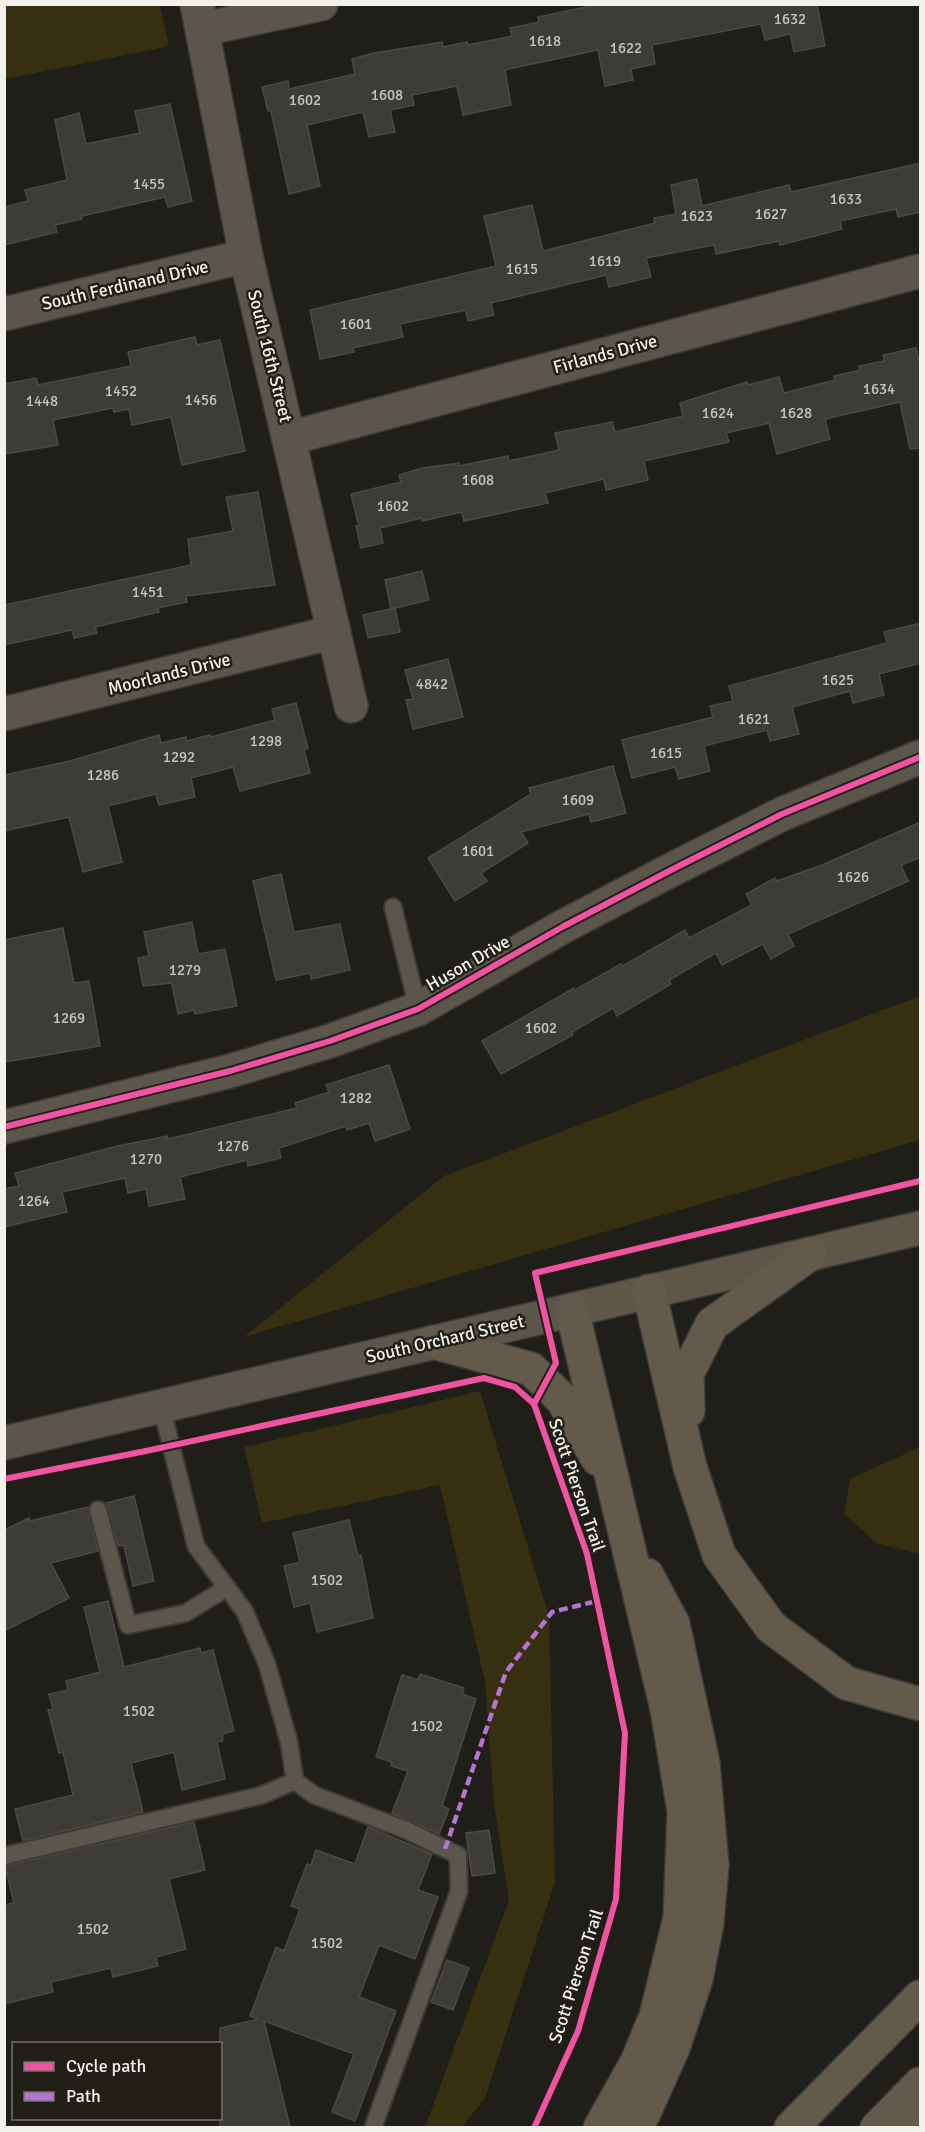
<svg xmlns="http://www.w3.org/2000/svg" width="925" height="2132" viewBox="0 0 925 2132" font-family="Signika,sans-serif">
	<rect width="100%" height="100%" fill="#1f1e19"/>
	<g fill="#362f10">
		<path d="M5 4 160 5 169 46 5 79Z"/>
		<path d="M920 996V1140L244 1337 444 1176Z"/>
		<path d="M480 1391 549 1616 555 1882 485 2098 462 2127H425L509 1900 494 1804 485 1682 440 1485 262 1523 244 1447Z"/>
		<path d="M920 1447V1554L876 1543 844 1513 850 1479Z"/>
	</g>
	<g fill="#3d3c37" stroke="#4b4a46" stroke-width="1.5">
		<path d="M817 4 825 46 794 52 790 34 765 40 761 24 652 45 655 64 631 69 633 80 605 86 598 50 505 70 511 105 463 115 457 86 412 95 414 105 390 110 395 132 369 137 363 112 307 125 320 186 289 194 271 111H268L262 87 288 81 289 89 355 74 352 59 374 53 442 42 443 47 467 42 468 45 512 36 510 28 539 22 538 17 595 5Z"/>
		<path d="M170 104 192 201 168 207 165 197 82 216V219L55 225 57 232 4 245V207L28 201 25 190 67 180 55 120 79 113 86 144 140 133 135 111Z"/>
		<path d="M921 163V212L898 217 896 209 840 221 842 229 780 245 779 241 716 254 714 245 646 258 651 277 609 287 606 275 491 303 494 315 468 321 466 310 400 324 403 337 353 348 354 352 320 359 310 310 496 266 484 216 532 205 543 251 655 223 654 218 676 214 671 185 697 179 702 206 789 185 791 192Z"/>
		<path d="M195 337 197 345 220 340 245 451 182 465 171 417 132 425 129 409 114 412 113 408 53 420 58 445 4 454V384L36 378 38 385 131 366 128 352Z"/>
		<path d="M916 348 921 370V448L910 449 900 402 825 419 830 439 777 454 769 423 726 433 729 442 644 461 648 480 606 490 604 479 545 493 548 503 464 521 462 512 422 521V518L380 528 383 543 361 548 356 526H359L351 494 401 482 399 475 422 468 459 463V466L508 456 509 461 559 450 555 433 612 422 615 432 683 416 680 403 747 382 748 385 779 377 784 393 835 380 834 376 860 370 859 366 884 361 883 355Z"/>
		<path d="M258 492 275 585 186 596 187 602 158 608 159 612 95 627 97 633 74 638 72 630 4 645V605L191 565 188 539 233 531 226 497Z"/>
		<path d="M422 571 429 600 391 609 385 580Z"/>
		<path d="M395 608 400 632 368 638 363 615Z"/>
		<path d="M921 623V663L879 674 884 695 853 703 850 691 792 707 799 734 770 741 767 730 704 746 710 771 679 779 675 767 632 778 622 740 713 717 710 706 733 701 729 686 887 643 884 632Z"/>
		<path d="M448 659 463 717 413 729 406 700 413 699 405 670Z"/>
		<path d="M296 703 308 748 304 750 310 773 240 791 233 767 191 778 195 797 159 805 156 794 108 806 122 862 83 872 69 817 4 831V775L70 761 159 735 161 743 186 737 187 741 210 735 211 737 275 720 272 709Z"/>
		<path d="M613 766 626 813 591 822 589 814 521 832 528 843 481 873 487 881 455 901 428 858 531 794 529 788Z"/>
		<path d="M921 822V857L901 865 908 881 788 934 794 946 771 959 763 944 722 965 716 953 669 980 671 984 617 1016 613 1008 572 1032 573 1035 501 1074 482 1041 574 988 575 990 621 964 623 966 685 930 689 938 752 905 746 894 775 878 777 881 822 865Z"/>
		<path d="M281 874 294 932 340 924 350 970 311 979 310 973 276 980 253 881Z"/>
		<path d="M192 922 198 954 225 949 237 1006 195 1014 194 1010 178 1014 172 983 143 986 138 958 149 956 144 932Z"/>
		<path d="M63 928 74 983 89 981 100 1046 4 1062V940Z"/>
		<path d="M389 1065 410 1129 375 1141 369 1123 347 1130 346 1126 279 1148 281 1158 248 1166 247 1160 180 1177 185 1199 149 1206 146 1189 128 1193 125 1178 62 1192 67 1212 4 1227V1189L19 1186 15 1173 118 1146 167 1136 168 1139 297 1108 295 1103 329 1092 326 1085Z"/>
		<path d="M134 1496 154 1581 133 1586 124 1545 118 1546 106 1503Z"/>
		<path d="M88 1507 98 1551 51 1563 69 1598 4 1631V1530L29 1518 30 1521Z"/>
		<path d="M349 1520 358 1556 361 1555 373 1618 317 1632 310 1603 294 1607 284 1566 300 1562 293 1533Z"/>
		<path d="M108 1601 124 1667 200 1648 201 1653 213 1650 234 1731 222 1734 223 1741 217 1742 225 1779 182 1790 174 1752 131 1763 143 1812 23 1841 15 1809 73 1795 63 1752 59 1753 48 1710 53 1709 49 1694 68 1690 66 1681 100 1672 84 1607Z"/>
		<path d="M420 1674 464 1688 462 1694 476 1699 442 1806 449 1809 439 1834 392 1813 408 1771 391 1766 392 1762 376 1757 402 1675 418 1680Z"/>
		<path d="M194 1822 205 1870 169 1879 186 1949 156 1957 158 1966 113 1977 111 1968 51 1982 53 1992 4 2004V1905L14 1903 5 1866Z"/>
		<path d="M368 1827 432 1854 418 1890 438 1897 415 1959 379 1945 359 1997 396 2011 355 2121 332 2112 354 2054 264 2021 290 2127H220V2028L258 2019 250 2016 276 1947 284 1951 300 1909 291 1906 307 1864 311 1865 316 1850 355 1864Z"/>
		<path d="M489 1830 495 1873 472 1876 466 1833Z"/>
		<path d="M447 1960 469 1968 453 2010 431 2002Z"/>
	</g>
	<g fill="none" stroke-linecap="round" stroke-linejoin="round">
		<g stroke="#3c3b37" stroke-width="20">
			<g id="service">
				<path d="M393 907 418 1009"/>
				<path d="M161 1405 196 1546 245 1612 267 1664 289 1742 295 1781 314 1795 406 1830 458 1855 459 1891 373 2128"/>
				<path d="M98 1510 128 1625 186 1613 226 1588"/>
				<path d="M4 1856 262 1795 295 1781"/>
			</g>
		</g>
		<g stroke="#3c3b37" stroke-width="36">
			<g id="minor">
				<path d="M197 4 246 256 351 706"/>
				<path d="M203 29 321 4"/>
				<path d="M4 314 246 256"/>
				<path d="M290 438 920 271"/>
				<path d="M4 714 334 632"/>
				<path d="M4 1127 230 1071 330 1041 418 1009 564 926 671 870 782 814 920 757"/>
			</g>
		</g>
		<g stroke="#3c3b37" stroke-width="36">
			<path id="tertiary" d="M4 1443 572 1310"/>
		</g>
		<g stroke="#3c3b37" stroke-width="36">
			<path id="secondary" d="M572 1310 920 1228"/>
		</g>
		<g stroke="#3c3b37" stroke-width="36">
			<g id="motorway">
				<path d="M649 1291 690 1467 719 1555 771 1627 846 1683 920 1704"/>
				<path d="M572 1310 667 1709 684 1811 680 1918 656 2016 637 2062 600 2128"/>
				<path d="M433 1342 531 1369 562 1399 598 1459"/>
				<path d="M688 1411 687 1374 712 1324 810 1254"/>
				<path d="M634 2128 644 2113 673 2048 696 1979 707 1923 712 1865 703 1763 673 1624 647 1575"/>
				<path d="M791 2128 920 1997"/>
				<path d="M877 2128 920 2084"/>
				<path d="M910 2128 920 2118"/>
			</g>
		</g>
		<path stroke="#5e5a53" stroke-width="4" stroke-dasharray="4.5 4.5" stroke-linecap="butt" d="M4 5 5 4"/>
		<use href="#service" stroke="#5b554b" stroke-width="16"/>
		<use href="#minor" stroke="#5b554b" stroke-width="33"/>
		<use href="#tertiary" stroke="#5b554b" stroke-width="33"/>
		<use href="#secondary" stroke="#5f5649" stroke-width="33"/>
		<use href="#motorway" stroke="#645a4b" stroke-width="33"/>
		<path stroke="#b673d3" stroke-width="4.5" stroke-dasharray="9 4.5" stroke-linecap="butt" d="M445 1849 506 1672 552 1612 597 1601"/>
		<g stroke="#211f17" stroke-width="10">
			<g id="cycleway">
				<path d="M4 1127 230 1071 330 1041 418 1009 564 926 671 870 782 814 920 757"/>
				<path d="M4 1479 146 1451 484 1378 515 1387 534 1404"/>
				<path d="M534 2128 578 2031 616 1899 625 1733 587 1554 534 1404 556 1363 535 1273 920 1181"/>
			</g>
		</g>
		<use href="#cycleway" stroke="#f153a3" stroke-width="6"/>
	</g>
	<g text-anchor="middle" stroke-width="5" stroke-linejoin="round" paint-order="stroke">
		<g font-size="15" fill="#c5c4be">
			<text x="790" y="24">1632</text>
			<text x="545" y="46">1618</text>
			<text x="626" y="53">1622</text>
			<text x="387" y="100">1608</text>
			<text x="305" y="105">1602</text>
			<text x="149" y="189">1455</text>
			<text x="846" y="204">1633</text>
			<text x="771" y="219">1627</text>
			<text x="697" y="221">1623</text>
			<text x="605" y="266">1619</text>
			<text x="522" y="274">1615</text>
			<text x="356" y="329">1601</text>
			<text x="879" y="394">1634</text>
			<text x="121" y="396">1452</text>
			<text x="201" y="405">1456</text>
			<text x="42" y="406">1448</text>
			<text x="718" y="418">1624</text>
			<text x="796" y="418">1628</text>
			<text x="478" y="485">1608</text>
			<text x="393" y="511">1602</text>
			<text x="148" y="597">1451</text>
			<text x="838" y="685">1625</text>
			<text x="432" y="689">4842</text>
			<text x="754" y="724">1621</text>
			<text x="266" y="746">1298</text>
			<text x="666" y="758">1615</text>
			<text x="179" y="762">1292</text>
			<text x="103" y="780">1286</text>
			<text x="578" y="805">1609</text>
			<text x="478" y="856">1601</text>
			<text x="853" y="882">1626</text>
			<text x="185" y="975">1279</text>
			<text x="69" y="1023">1269</text>
			<text x="541" y="1033">1602</text>
			<text x="356" y="1103">1282</text>
			<text x="233" y="1151">1276</text>
			<text x="146" y="1164">1270</text>
			<text x="34" y="1206">1264</text>
			<text x="327" y="1585">1502</text>
			<text x="139" y="1716">1502</text>
			<text x="427" y="1731">1502</text>
			<text x="93" y="1934">1502</text>
			<text x="327" y="1948">1502</text>
		</g>
		<g font-size="18" fill="#f2f1eb" stroke="#211f17">
			<text transform="translate(125 285) rotate(-13)" y="6">South Ferdinand Drive</text>
			<text transform="translate(605 354) rotate(-15)" y="6">Firlands Drive</text>
			<text transform="translate(270 356) rotate(76)" y="6">South 16th Street</text>
			<text transform="translate(169 674) rotate(-14)" y="6">Moorlands Drive</text>
			<text transform="translate(468 963) rotate(-30)" y="6">Huson Drive</text>
			<text transform="translate(445 1339) rotate(-13)" y="6">South Orchard Street</text>
			<text transform="translate(577 1485) rotate(71)" y="6">Scott Pierson Trail</text>
			<text transform="translate(576 1976) rotate(-72)" y="6">Scott Pierson Trail</text>
		</g>
	</g>
	<rect width="925" height="2132" fill="none" stroke="#f2f1eb" stroke-width="12"/>
	<rect x="12" y="2042" width="210" height="78" fill="#211f17" stroke="#75736c" stroke-width="1.5"/>
	<rect x="24" y="2062" width="30" height="9" fill="#f153a3" stroke="#75736c" stroke-width="1.5"/>
	<text x="66" y="2072" font-size="18" fill="#f2f1eb">Cycle path</text>
	<rect x="24" y="2092" width="30" height="9" fill="#b673d3" stroke="#75736c" stroke-width="1.5"/>
	<text x="66" y="2102" font-size="18" fill="#f2f1eb">Path</text>
</svg>
